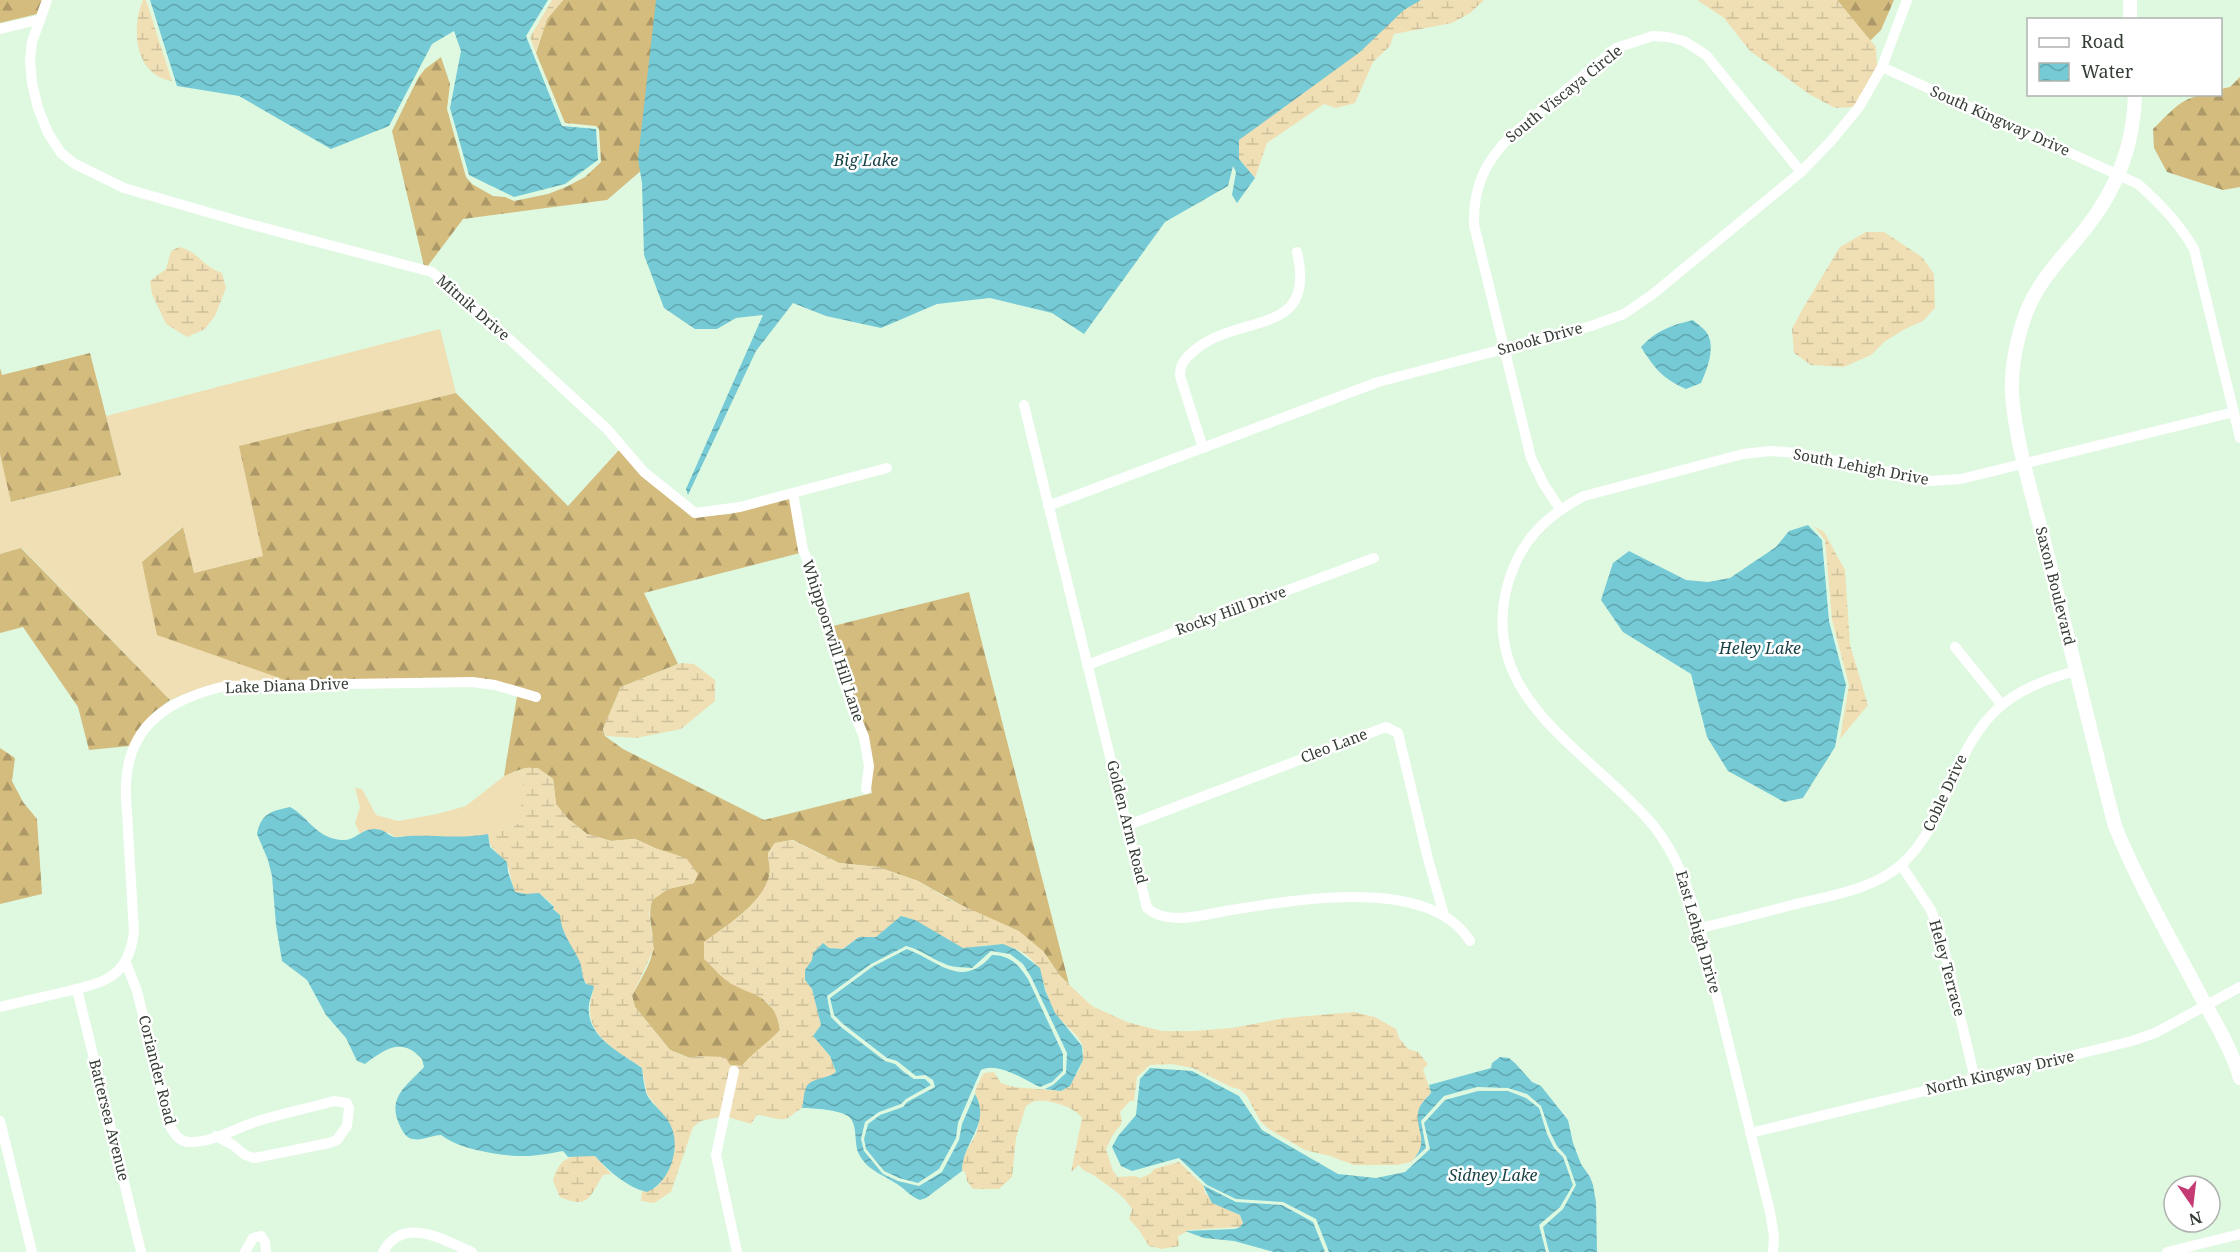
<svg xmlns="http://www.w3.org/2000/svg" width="2240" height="1252" viewBox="0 0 2240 1252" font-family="'Noto Serif',serif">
	<defs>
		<pattern id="forest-firs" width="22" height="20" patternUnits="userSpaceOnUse" patternTransform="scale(1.5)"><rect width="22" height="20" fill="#d4bb7e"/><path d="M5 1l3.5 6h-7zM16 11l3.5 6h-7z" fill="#ad9968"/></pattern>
		<pattern id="wetland-marsh" width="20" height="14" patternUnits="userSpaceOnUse" patternTransform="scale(1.5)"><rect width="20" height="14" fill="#f0dfb4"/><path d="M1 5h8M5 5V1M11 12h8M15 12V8" fill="none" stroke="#cec09b"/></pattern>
		<pattern id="water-waves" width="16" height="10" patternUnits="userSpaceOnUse" patternTransform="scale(1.5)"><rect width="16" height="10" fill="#75cad5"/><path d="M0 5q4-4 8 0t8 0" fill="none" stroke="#61a5ae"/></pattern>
	</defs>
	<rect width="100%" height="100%" fill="#dff9e1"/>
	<g fill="#f0dfb4">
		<path d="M440 329 456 393 240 446 264 556 194 573 182 527 142 562 288 681 190 692 170 700 22 548 0 554V454L12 502 121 475 106 416Z"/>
		<path d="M524 768 521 822C489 846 433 834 395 837L389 833 365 830 360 834 355 823 360 807 355 788 362 789 376 815 398 821 437 814 466 806 504 776Z"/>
	</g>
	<g fill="url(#forest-firs)">
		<path d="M0 0H43L37 14 0 23Z"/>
		<path d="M563 0H669L643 169 607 200 463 219 427 267 424 266 392 131 418 78 425 69 441 57 450 84 447 109 466 177 472 184 493 196 505 197 514 201 548 194 566 187 585 177 601 162 599 129 596 126 565 123 536 53 547 19Z"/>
		<path d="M1837 0H1894L1881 30 1870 41Z"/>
		<path d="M2240 77V187L2223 190 2167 172 2154 148 2153 129C2178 105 2183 94 2220 94L2221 89 2230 87Z"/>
		<path d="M90 353 121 475 11 502 0 454V368L2 375Z"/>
		<path d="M456 393 568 506 619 450 695 517 730 514 790 498 800 553 644 593 678 664 621 687 603 729 605 736 623 749 764 820 872 793 855 706 833 626 969 592 1069 984 1060 976 1043 951 918 881 878 867 839 863 793 840 775 843 768 853C768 859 770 865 770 871 769 900 724 927 704 943L730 983 760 996 777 1013 780 1030C768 1044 753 1052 742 1066L730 1065 700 1056 690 1058 670 1050 635 1007 632 996C638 984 653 961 653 948 654 929 647 920 652 900L668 889 694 883 655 848 635 839 611 841 587 834 568 819 556 804 553 779C532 763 528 766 504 776L517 696 538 702 540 694 496 681H288L157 635 142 562 183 527 194 573 263 556 239 446Z"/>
		<path d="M21 548 170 700 154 712 129 746 89 750 78 707 23 627 0 633V554Z"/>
		<path d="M0 748 15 758 12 781 23 802 37 819 42 894 0 904Z"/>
	</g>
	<g fill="url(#wetland-marsh)">
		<path d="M143 0H146L172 81C134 75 131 28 143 0Z"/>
		<path d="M552 0H563L547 19 536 53 530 37Z"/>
		<path d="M1381 0H1484L1470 13 1452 23 1394 34 1390 46 1373 62 1355 103 1336 108 1324 104 1267 143 1255 178 1239 159 1231 121Z"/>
		<path d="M1697 0H1837L1876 47 1877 68 1854 107 1835 108 1809 94 1750 51 1724 18Z"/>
		<path d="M1866 232H1884L1922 257 1934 274 1935 308 1923 321 1905 329 1884 342 1871 355 1844 367 1811 365 1794 353 1792 329 1802 310 1840 247Z"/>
		<path d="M179 247C198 251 203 267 222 273L226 288 215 316 205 329 187 337 166 324 152 294 150 281 166 269 171 251Z"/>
		<path d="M1814 526 1824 532 1845 570 1850 645 1868 705 1840 739 1849 685 1832 620 1825 540Z"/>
		<path d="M681 663 694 664 715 680V701L681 729 636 738 606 736 603 729 621 687Z"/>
		<path d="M524 768H538L553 779 556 804 568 819 587 834 611 841 635 839 655 848 686 858 698 874 694 883 668 889 652 900 649 913 654 949 632 996 635 1007 670 1050 689 1058 700 1056 725 1057 730 1065 742 1066C753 1052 768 1043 780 1030 774 996 758 998 732 984 722 979 713 967 704 959V942C727 925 761 906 769 876 771 869 768 860 768 853L775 843 792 840 839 863 878 867 918 881 950 900 1019 931 1043 951 1060 976 1092 1006 1127 1022 1162 1031H1193L1232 1028 1285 1018 1354 1012 1375 1017 1396 1029 1399 1038 1408 1049 1418 1052 1428 1064 1423 1069 1431 1093C1427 1097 1421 1104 1419 1110 1414 1130 1434 1140 1411 1162L1397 1165H1354L1330 1156 1305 1150 1270 1130 1260 1121 1247 1096 1239 1089 1231 1087 1193 1068 1171 1064 1150 1065 1137 1077 1134 1101H1130L1120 1112C1124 1128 1120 1123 1113 1135 1110 1139 1109 1144 1106 1149L1113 1171 1118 1177 1135 1176 1140 1178 1150 1174 1154 1169 1179 1162 1203 1185 1205 1193 1222 1207 1240 1215 1243 1223 1240 1227 1190 1230 1178 1236 1179 1246 1162 1249 1149 1246 1139 1230 1129 1219 1132 1209C1124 1195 1108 1186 1095 1176 1089 1172 1083 1172 1079 1165L1071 1172 1082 1118C1075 1107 1049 1099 1035 1101 1032 1102 1029 1104 1026 1106L1016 1138 1012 1177 999 1189H973L967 1181 965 1172 962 1171C962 1148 975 1143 978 1127 980 1115 976 1105 975 1094 975 1088 981 1078 984 1073L994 1072 1001 1083 1014 1087 1061 1091C1074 1080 1085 1067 1083 1048 1081 1035 1062 1024 1055 1013 1041 988 1046 962 1016 949 1009 946 996 945 988 945 979 945 971 951 962 948 939 939 926 923 901 917L876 937H859L843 949 829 948 813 960 805 970V980L812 989 821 1025 813 1036 830 1056 836 1073 806 1088 802 1108C796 1111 793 1115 788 1118 779 1122 767 1115 757 1115L751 1124 728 1117 738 1068 731 1066 720 1117 701 1121 693 1127 671 1192 654 1203 641 1201 642 1191C658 1193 665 1176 671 1164L659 1110 647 1094 642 1068C612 1047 580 1034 593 991L583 979 579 961 566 937 560 925V915L553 909 554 906 544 897 515 892C511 883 511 871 506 863 499 852 488 849 488 834L512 828 520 822Z"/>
		<path d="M576 1156H595L611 1174 603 1175C590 1196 589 1210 560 1197L553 1181C556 1168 562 1158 576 1156Z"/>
	</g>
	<g fill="url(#water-waves)">
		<path d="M150 0H548L526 36 562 126 596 129 598 160 565 184 514 197 469 175 450 108 461 51 454 31 432 44 389 126 331 149 239 96 177 86Z"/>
		<path d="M656 0H1421L1404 10 1360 52 1239 140V159L1255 178 1237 203 1232 195 1236 172 1233 166 1228 186 1165 222 1084 334 1052 313 990 298 937 304 881 328 826 316 793 303 756 351 688 495 686 489 763 315 736 318 717 329H695L664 308 644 255 642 183 638 159Z"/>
		<path d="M1693 320C1697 324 1704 328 1707 333 1716 347 1707 370 1701 383L1686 389C1662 378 1655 369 1641 347 1655 331 1672 325 1693 320Z"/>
		<path d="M1808 525 1822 540 1829 621 1846 685 1835 747 1803 798 1784 802 1728 771 1707 737 1691 674 1623 632 1601 600 1613 563 1629 551 1686 580 1708 582 1730 578 1776 547 1789 531Z"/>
		<path d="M290 807C307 816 315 835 335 839 355 844 358 830 373 829 386 829 385 834 394 837 398 838 405 836 408 836 435 835 461 839 488 834L490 847 507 862 508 872 515 892 526 894 539 893 554 907 553 909 560 915C561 933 572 945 579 960 583 968 581 976 586 984L594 986C593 992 590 998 589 1004 585 1037 620 1052 642 1068 643 1076 644 1087 647 1095 653 1106 665 1113 670 1124 682 1146 670 1183 647 1192 626 1187 609 1171 595 1156L568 1157 563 1151C552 1153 541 1155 530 1156 505 1157 460 1150 441 1135 432 1135 422 1141 413 1139 406 1138 403 1132 400 1126 386 1097 407 1086 424 1067L422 1059C402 1037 386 1048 365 1064L357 1061 346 1038 326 1015 307 980 282 961 276 925 272 876 268 860 257 834C261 813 272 811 290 807Z"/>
		<path d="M901 916 915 920 963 948 1003 944 1015 949 1040 968 1045 990 1055 1013 1082 1046 1083 1060 1070 1086 1061 1091 1045 1089 1053 1085 1066 1073 1067 1053 1031 977 1023 964 1010 954 991 951 972 968C963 967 951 968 943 963 930 958 920 949 906 946L871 964 827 996 831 1017 841 1027 885 1061 895 1064 904 1072 914 1079H925L931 1085 906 1099 901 1104 879 1112 865 1122 861 1139 864 1151 883 1174 898 1181 919 1186 942 1172 959 1140 962 1124 975 1094C992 1124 962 1142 962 1171L926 1198 920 1200C911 1197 906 1190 897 1184 882 1174 866 1170 858 1152 854 1142 858 1123 848 1116 839 1110 813 1108 802 1108 804 1102 803 1094 806 1088 809 1078 828 1079 836 1072L830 1056 813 1036 821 1025 812 989 805 980V970L812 960 813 953 823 943 829 948 843 949 859 937H876Z"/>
		<path d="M907 949C940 962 962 990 992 955 1010 955 1019 965 1028 979L1063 1054V1071L1052 1082 1040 1087C1024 1080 998 1061 981 1070L958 1123 956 1138 939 1169 918 1183 899 1178 884 1171 866 1149 864 1139 868 1124 880 1115 903 1107 907 1102 935 1087 933 1080 925 1075 916 1076 897 1061 887 1058 843 1024 834 1015 830 998 872 967Z"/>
		<path d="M1500 1057 1509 1058 1515 1063 1532 1082 1541 1086 1568 1120 1573 1143 1581 1164 1590 1177 1593 1185 1596 1202 1597 1252H1549L1543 1227 1563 1209 1576 1185 1566 1156 1557 1146 1550 1132 1541 1106 1527 1094 1508 1088 1477 1087 1444 1096 1421 1121 1426 1148 1414 1159C1429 1140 1416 1132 1418 1113 1419 1104 1426 1099 1431 1093L1429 1085 1491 1068 1492 1063Z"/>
		<path d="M1150 1068 1192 1071 1239 1096 1262 1130 1338 1174 1376 1178 1405 1172 1430 1149 1424 1123 1445 1100 1478 1091H1508L1526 1098 1539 1108 1547 1134 1554 1148 1563 1157 1573 1185 1560 1207 1539 1225 1546 1252H1329L1316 1219 1283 1202 1236 1199 1207 1185 1179 1158 1132 1171 1121 1166 1112 1147 1118 1136 1136 1115 1140 1079Z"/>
		<path d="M1203 1185 1236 1202 1282 1205 1313 1222 1325 1252H1274L1234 1241 1204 1238 1185 1231 1235 1229 1240 1227 1243 1223 1240 1215 1212 1203Z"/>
	</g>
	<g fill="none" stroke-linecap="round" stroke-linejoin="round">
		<g stroke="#fff" stroke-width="10">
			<path d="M47 0 32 42 30 60 32 83 38 108 48 133 61 153 75 164 124 188 238 221 432 272 480 312 607 429 644 472 695 513 740 507 887 468"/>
			<path d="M0 29 38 20"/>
			<path d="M1882 67 2138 184C2161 204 2179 223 2194 249L2240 438"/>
			<path d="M1024 405 1147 908C1169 927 1205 914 1231 910 1295 900 1429 875 1470 941"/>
			<path d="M1203 448 1180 376C1180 364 1185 358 1195 350 1241 312 1317 338 1297 252"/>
			<path d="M793 493 803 550 813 573 852 708 864 737 869 766 866 789"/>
			<path d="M1048 506 1378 382 1591 326 1624 314 1653 294 1801 172 1831 141 1859 107 1882 67 1907 0"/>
			<path d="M1560 509 1543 483 1531 458 1474 225C1473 187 1485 161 1512 135L1616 48 1653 36 1668 37 1684 41 1706 55 1801 172"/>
			<path d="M1955 647 2002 705"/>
			<path d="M1087 665 1374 558"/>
			<path d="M1128 825 1386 727 1398 733 1428 859 1444 915"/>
			<path d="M1901 865 1931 910 1942 940 1975 1079"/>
			<path d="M1700 928C1731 921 1762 913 1792 905 1829 896 1873 890 1902 864 1926 842 1939 812 1951 783 1979 716 2006 689 2076 671"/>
			<path d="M126 963 137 991 171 1128C175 1135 180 1142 189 1142 211 1143 232 1130 252 1123 278 1114 306 1109 334 1101L347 1103 349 1108 347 1126 337 1140 329 1143 254 1158 245 1155 233 1145 216 1136"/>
			<path d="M77 989 141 1252"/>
			<path d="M0 1007C21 1002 42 997 64 992 104 982 128 979 134 932 132 898 130 864 128 831 128 815 125 800 126 785 128 723 171 699 225 686L472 682 495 685 536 697"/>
			<path d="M734 1071 716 1155 737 1252"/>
			<path d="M0 1121 32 1252"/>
			<path d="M1750 1133 2132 1041 2155 1033 2240 987"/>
			<path d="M245 1252 253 1238 261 1236 265 1242 266 1252"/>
			<path d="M383 1252C404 1215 443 1240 472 1252"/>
			<path d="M1773 1252 1774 1236 1770 1212 1700 928C1689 891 1678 856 1653 825 1592 752 1478 700 1507 587 1519 542 1544 517 1584 496L1743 454 1770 451 1797 453 1931 481 1961 479 2234 412"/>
			<path d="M2167 1252 2240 1234"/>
		</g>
		<g stroke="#fff" stroke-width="14">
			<path d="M2130 0V20"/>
			<path d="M2135 94C2134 144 2117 189 2086 228 2064 256 2039 279 2026 313 2017 338 2011 366 2012 393 2015 442 2035 504 2047 553 2070 644 2091 735 2115 826 2138 883 2169 936 2198 991 2213 1019 2231 1047 2240 1078"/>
		</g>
	</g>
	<g text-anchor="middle" stroke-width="5" stroke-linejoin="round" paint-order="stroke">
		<g font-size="15" fill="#343e35" stroke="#fff">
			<text transform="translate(1564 94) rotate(-39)" y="5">South Viscaya Circle</text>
			<text transform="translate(2000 121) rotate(24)" y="5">South Kingway Drive</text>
			<text transform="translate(473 308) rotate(41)" y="5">Mitnik Drive</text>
			<text transform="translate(1540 339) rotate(-15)" y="5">Snook Drive</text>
			<text transform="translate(1861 467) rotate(11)" y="5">South Lehigh Drive</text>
			<text transform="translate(2055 586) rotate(76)" y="5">Saxon Boulevard</text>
			<text transform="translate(1231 611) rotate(-20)" y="5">Rocky Hill Drive</text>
			<text transform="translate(833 641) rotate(72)" y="5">Whippoorwill Hill Lane</text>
			<text transform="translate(287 686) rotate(-2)" y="5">Lake Diana Drive</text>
			<text transform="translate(1334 746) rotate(-21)" y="5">Cleo Lane</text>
			<text transform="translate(1945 793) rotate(-65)" y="5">Coble Drive</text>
			<text transform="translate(1127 822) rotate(76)" y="5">Golden Arm Road</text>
			<text transform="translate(1698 932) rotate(74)" y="5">East Lehigh Drive</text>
			<text transform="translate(1947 968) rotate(75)" y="5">Heley Terrace</text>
			<text transform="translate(157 1070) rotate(76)" y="5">Coriander Road</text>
			<text transform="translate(2000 1073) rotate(-13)" y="5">North Kingway Drive</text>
			<text transform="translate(109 1120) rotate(76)" y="5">Battersea Avenue</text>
		</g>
		<g font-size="16" font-style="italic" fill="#194247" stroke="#fff">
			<text x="866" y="166">Big Lake</text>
			<text x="1760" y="654">Heley Lake</text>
			<text x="1493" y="1181">Sidney Lake</text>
		</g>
	</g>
	<rect x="2027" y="18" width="195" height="78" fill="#ffffff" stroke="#aeb2ae" stroke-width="1.5"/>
	<rect x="2039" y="38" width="30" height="9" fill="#ffffff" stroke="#aeb2ae" stroke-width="1.5"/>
	<text x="2081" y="48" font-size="18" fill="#343e35">Road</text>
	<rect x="2039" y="63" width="30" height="18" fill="url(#water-waves)" stroke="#aeb2ae" stroke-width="1.5"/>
	<text x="2081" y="78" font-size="18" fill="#343e35">Water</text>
	<g transform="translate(2192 1204) rotate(166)"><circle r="28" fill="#ffffff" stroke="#aeb2ae" stroke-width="1.5"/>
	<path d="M0-4.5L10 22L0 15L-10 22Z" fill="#c53a73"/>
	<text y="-9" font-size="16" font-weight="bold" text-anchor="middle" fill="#343e35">N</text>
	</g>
</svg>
